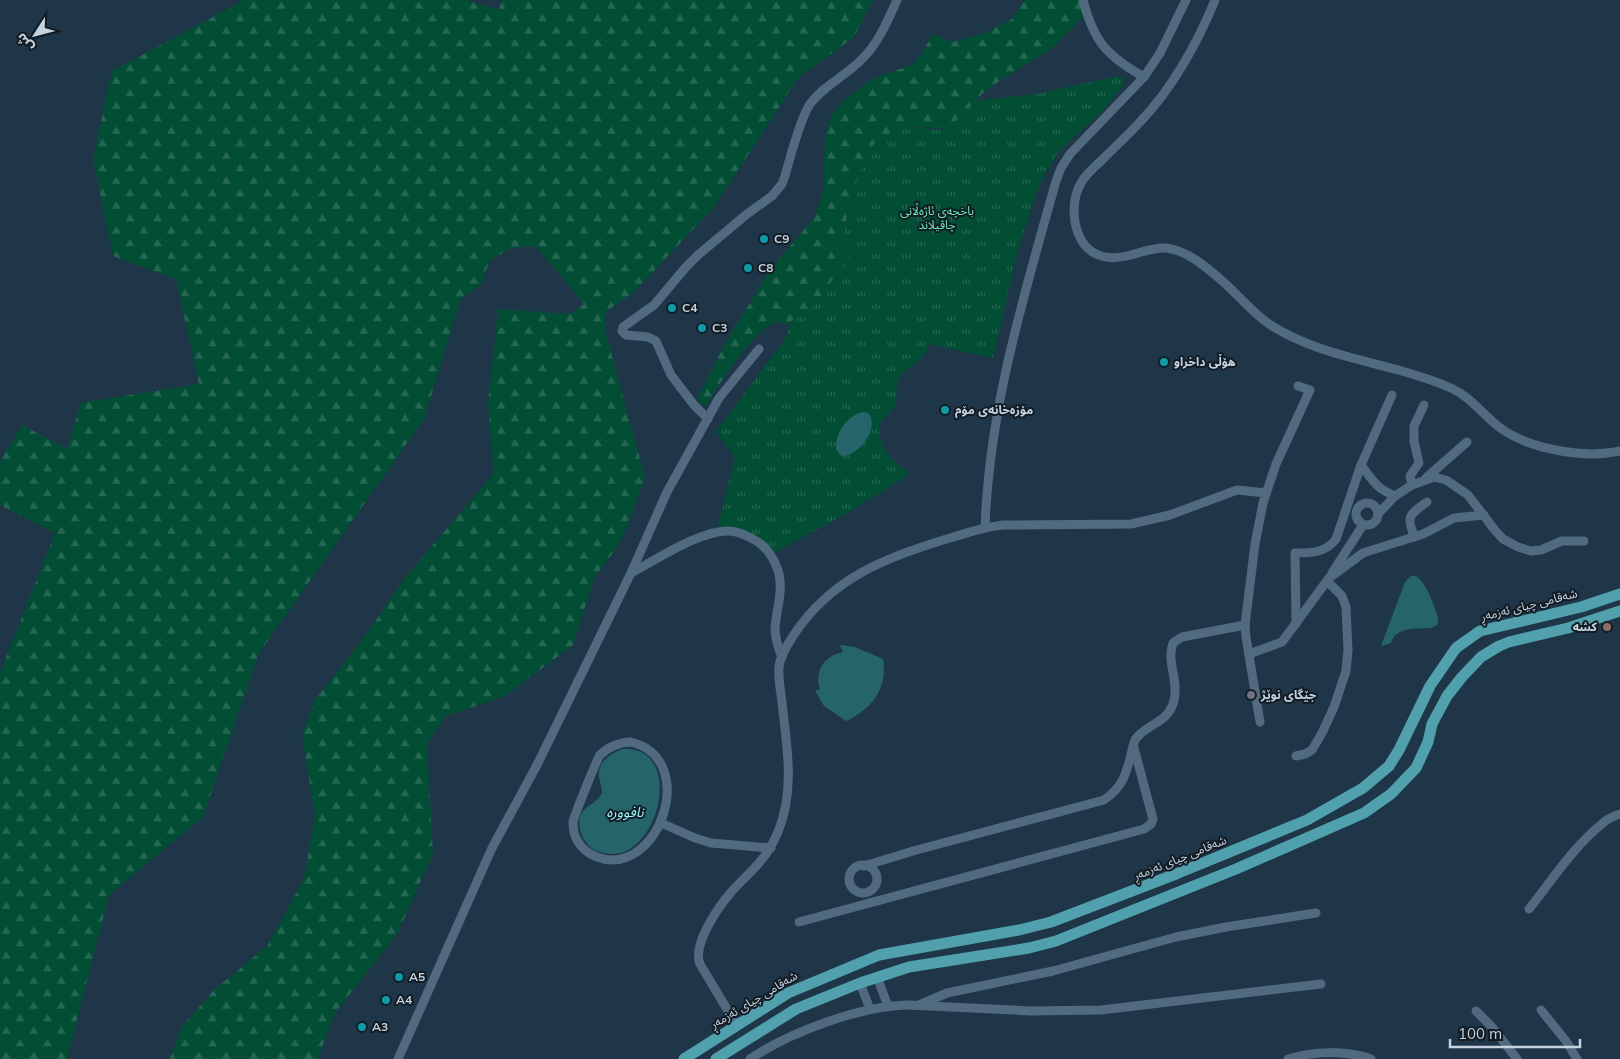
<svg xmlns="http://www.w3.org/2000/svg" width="1620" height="1059" viewBox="0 0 1620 1059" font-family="Mulish,'Noto Sans Arabic',sans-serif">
	<defs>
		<pattern id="grass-tufts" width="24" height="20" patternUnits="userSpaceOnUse" patternTransform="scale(1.25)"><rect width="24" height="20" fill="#024e35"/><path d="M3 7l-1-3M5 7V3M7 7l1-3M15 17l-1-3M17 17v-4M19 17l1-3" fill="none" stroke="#256752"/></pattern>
		<pattern id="forest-firs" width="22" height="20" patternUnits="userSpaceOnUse" patternTransform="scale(1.25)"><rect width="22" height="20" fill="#024e35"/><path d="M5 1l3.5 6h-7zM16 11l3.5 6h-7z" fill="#256752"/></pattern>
	</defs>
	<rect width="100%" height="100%" fill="#1f3648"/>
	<path fill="url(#grass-tufts)" d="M1118 76 1124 79V85L1101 112 1059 151 1044 175 1036 194 1018 249 993 358 929 344 925 354 901 375 897 384 896 406 879 424C878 448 892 460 910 474L849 512 766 557C750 539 741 534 716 535L735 457 716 432 785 339 792 320 807 315 834 278 844 267 853 250 840 247 869 124 942 130 974 101 1036 94Z"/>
	<g fill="url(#forest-firs)">
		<path d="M240 0H465L498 10 503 0H873L854 37 798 78 714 207 633 293 605 312V330L645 478 625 531 615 550 594 578 573 645 505 696 446 716 427 744 433 854 397 934 334 1014 318 1059H170L182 1027 213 991 267 946 304 879 315 816 302 735 315 700 368 632 404 579 494 473 488 404 498 309 569 314 584 304 536 246 512 248 490 260 481 284 461 298 424 419 259 653 203 817 109 895 67 1059H0V673L55 533 0 505V462L22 425 67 449 81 403 199 384 176 279 113 256 93 158 112 71 237 4Z"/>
		<path d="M1025 0H1079L1084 16 1051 49 1001 80 983 93 949 128 904 127 874 144 869 151 854 188 840 246 853 250 844 267 834 278 807 315 793 320 787 324C786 324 779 322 779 322 755 325 718 387 705 407L697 399 727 340 766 277 778 260 815 217 823 191 825 136 831 116 844 101 866 83 882 75 906 67 914 63 922 53 933 34 953 42 987 32 1012 19Z"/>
	</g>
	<g fill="#25656a">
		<path d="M862 412 868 413C881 428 858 457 841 456L836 449C835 433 847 416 862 412Z"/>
		<path d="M1411 576C1415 576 1415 575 1418 578 1426 583 1439 614 1438 623L1436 626 1431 628C1417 629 1396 626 1391 643L1381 646 1405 582Z"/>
		<path d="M840 645 855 647 883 659C888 688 872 709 846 721L824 706 815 691 820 689C814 671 824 656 843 652Z"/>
		<path d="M623 749C685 745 660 858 610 854 602 853 594 851 589 846 580 836 574 818 586 808 592 803 598 801 602 793 602 788 600 783 599 777 597 762 611 753 623 749Z"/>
	</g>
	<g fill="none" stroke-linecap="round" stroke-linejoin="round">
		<g stroke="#526a7f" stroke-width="9">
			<path d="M1083 0C1094 42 1107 56 1144 77"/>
			<path d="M1215 0C1198 42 1172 89 1140 122 1128 135 1115 147 1102 160 1094 167 1086 174 1081 183 1074 195 1073 209 1075 222 1081 253 1102 263 1131 255 1143 252 1154 247 1166 248 1186 250 1205 266 1220 279 1237 293 1251 312 1269 324 1324 360 1392 362 1451 388 1471 397 1482 414 1499 427 1528 449 1585 459 1620 451"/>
			<path d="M708 419 694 405 671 375 656 341 648 337 626 335 622 331 623 327 654 305 686 267 698 255 747 214 772 196 782 184 785 176C790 158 800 119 810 104 824 85 846 76 862 59 878 44 888 20 897 0"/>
			<path d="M1361 465C1372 480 1377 489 1395 496"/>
			<path d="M1426 478 1467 442"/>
			<path d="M1412 485 1410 476 1419 463 1414 441V426L1424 405"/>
			<circle cx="1367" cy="514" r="11"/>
			<path d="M1378 514 1395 496 1412 485 1434 477 1446 480 1468 495 1494 529 1503 539 1518 547 1531 551 1541 550 1562 541H1584"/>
			<path d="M985 528C989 409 1024 295 1056 181L1061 168 1070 154 1144 77 1160 53 1186 0"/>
			<path d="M1415 537C1405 517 1410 514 1427 502"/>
			<path d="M631 573C656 560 702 529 730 531 740 532 750 537 758 542 770 550 779 567 780 581 782 598 775 614 775 631 776 640 778 648 782 657"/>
			<path d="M1332 573 1363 525"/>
			<path d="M1296 624 1295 553C1311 553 1326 553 1336 539L1361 465 1392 395"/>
			<path d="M1249 654 1282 642 1329 578 1363 553 1423 534 1454 518 1484 515"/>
			<path d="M1260 722 1246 637 1245 625 1255 544 1263 503 1276 464 1310 390 1298 386"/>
			<path d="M631 742C701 759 658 880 597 857 589 854 581 848 577 840 574 835 573 828 573 822 574 816 597 759 600 755 608 747 620 742 631 742Z"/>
			<path d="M1296 756 1305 754 1312 750 1322 733 1334 707 1346 671 1348 650 1346 607 1342 596 1327 581"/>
			<path d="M661 823 695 838 711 843 771 848"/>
			<circle cx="863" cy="879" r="14"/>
			<path d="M864 866 913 851 1104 800C1123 786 1125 777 1131 755 1132 750 1133 745 1135 740 1146 723 1169 724 1174 700 1179 680 1166 662 1173 643L1182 637 1245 625"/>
			<path d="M1529 909C1552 880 1574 846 1603 823 1607 819 1614 816 1620 814"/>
			<path d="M799 922 1144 829 1151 824 1153 819 1134 748"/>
			<path d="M877 977 888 1006"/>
			<path d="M860 983 870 1009"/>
			<path d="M919 1005 947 993 1053 971 1176 937 1226 927 1316 913"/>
			<path d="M1541 1010 1566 1041 1577 1059"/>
			<path d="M1476 1011 1492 1027 1517 1059"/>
			<path d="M737 1026 700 964C692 944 719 906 732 891 742 880 754 870 763 858 770 850 774 841 778 832 794 793 788 752 783 712 782 697 778 682 779 667 780 656 787 646 793 636 831 578 886 557 950 538 968 533 986 526 1005 525L1131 524 1170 515 1237 490 1266 493"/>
			<path d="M398 1059 492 848 538 763 631 573 667 492 719 398 759 349"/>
			<path d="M750 1059C790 1032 860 1006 908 1005L1031 1011 1101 1010 1321 984"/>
			<path d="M1288 1059C1314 1051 1345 1050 1371 1059"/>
		</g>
		<g stroke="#50a1ad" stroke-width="11">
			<path d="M684 1059 788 993 879 955 1019 930 1051 922 1176 874 1307 820 1363 788 1389 766 1399 750 1430 686 1456 648 1480 631 1581 607 1620 594"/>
			<path d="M716 1059 796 1009 860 983 909 967 1029 948 1056 941 1236 869 1364 813 1391 794 1416 768 1428 742 1432 724 1447 696 1462 677 1481 657 1499 646 1509 642 1568 628 1620 611"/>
		</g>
	</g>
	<g fill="#0f9aa8" stroke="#121c25" stroke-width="2">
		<circle cx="764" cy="239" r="5"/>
		<circle cx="748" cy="268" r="5"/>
		<circle cx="672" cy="308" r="5"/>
		<circle cx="702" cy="328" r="5"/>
		<circle cx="1164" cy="362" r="5"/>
		<circle cx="945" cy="410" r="5"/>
		<circle cx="399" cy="977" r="5"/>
		<circle cx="386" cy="1000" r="5"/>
		<circle cx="362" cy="1027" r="5"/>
	</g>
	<circle fill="#8d6e63" stroke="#121c25" stroke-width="2" cx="1607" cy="627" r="5"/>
	<circle fill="#6b7280" stroke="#121c25" stroke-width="2" cx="1251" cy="695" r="5"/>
	<g text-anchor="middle" stroke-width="4" stroke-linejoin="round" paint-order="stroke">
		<g font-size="12" fill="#6decb7" stroke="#121c25">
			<text x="937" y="215">باخچەی ئاژەڵانی<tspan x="937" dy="14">چاڤیلاند</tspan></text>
		</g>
		<g font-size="12" font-weight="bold" fill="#c5d3df" stroke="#121c25" text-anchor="start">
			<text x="774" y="243">C9</text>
			<text x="758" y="272">C8</text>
			<text x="682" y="312">C4</text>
			<text x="712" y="332">C3</text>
			<text x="1174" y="366">هۆڵی داخراو</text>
			<text x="955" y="414">مۆزەخانەی مۆم</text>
			<text x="1597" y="631" text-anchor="end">كشه</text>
			<text x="1261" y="699">جێگای نوێژ</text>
			<text x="409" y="981">A5</text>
			<text x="396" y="1004">A4</text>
			<text x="372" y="1031">A3</text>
		</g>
		<g font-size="12" fill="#c5d3df" stroke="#121c25">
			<text transform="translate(1529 605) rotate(-14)" y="4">شەقامی چیای ئەزمەڕ</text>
			<text transform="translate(1180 858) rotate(-22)" y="4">شەقامی چیای ئەزمەڕ</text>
			<text transform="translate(754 1000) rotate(-31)" y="4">شەقامی چیای ئەزمەڕ</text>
		</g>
		<g font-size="14" font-style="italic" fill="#9ef3fa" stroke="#121c25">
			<text x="625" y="817">نافوورە</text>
		</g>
	</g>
	<g transform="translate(35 35) rotate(234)" stroke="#121c25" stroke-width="4" paint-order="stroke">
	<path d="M0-4L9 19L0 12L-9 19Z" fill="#c5d3df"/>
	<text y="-8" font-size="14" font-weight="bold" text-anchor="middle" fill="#c5d3df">ش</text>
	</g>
	<path d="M1450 1039v8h130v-8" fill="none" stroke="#c5d3df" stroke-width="2.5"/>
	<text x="1458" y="1039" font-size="15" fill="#c5d3df" stroke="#121c25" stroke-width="4" paint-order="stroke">100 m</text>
</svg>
